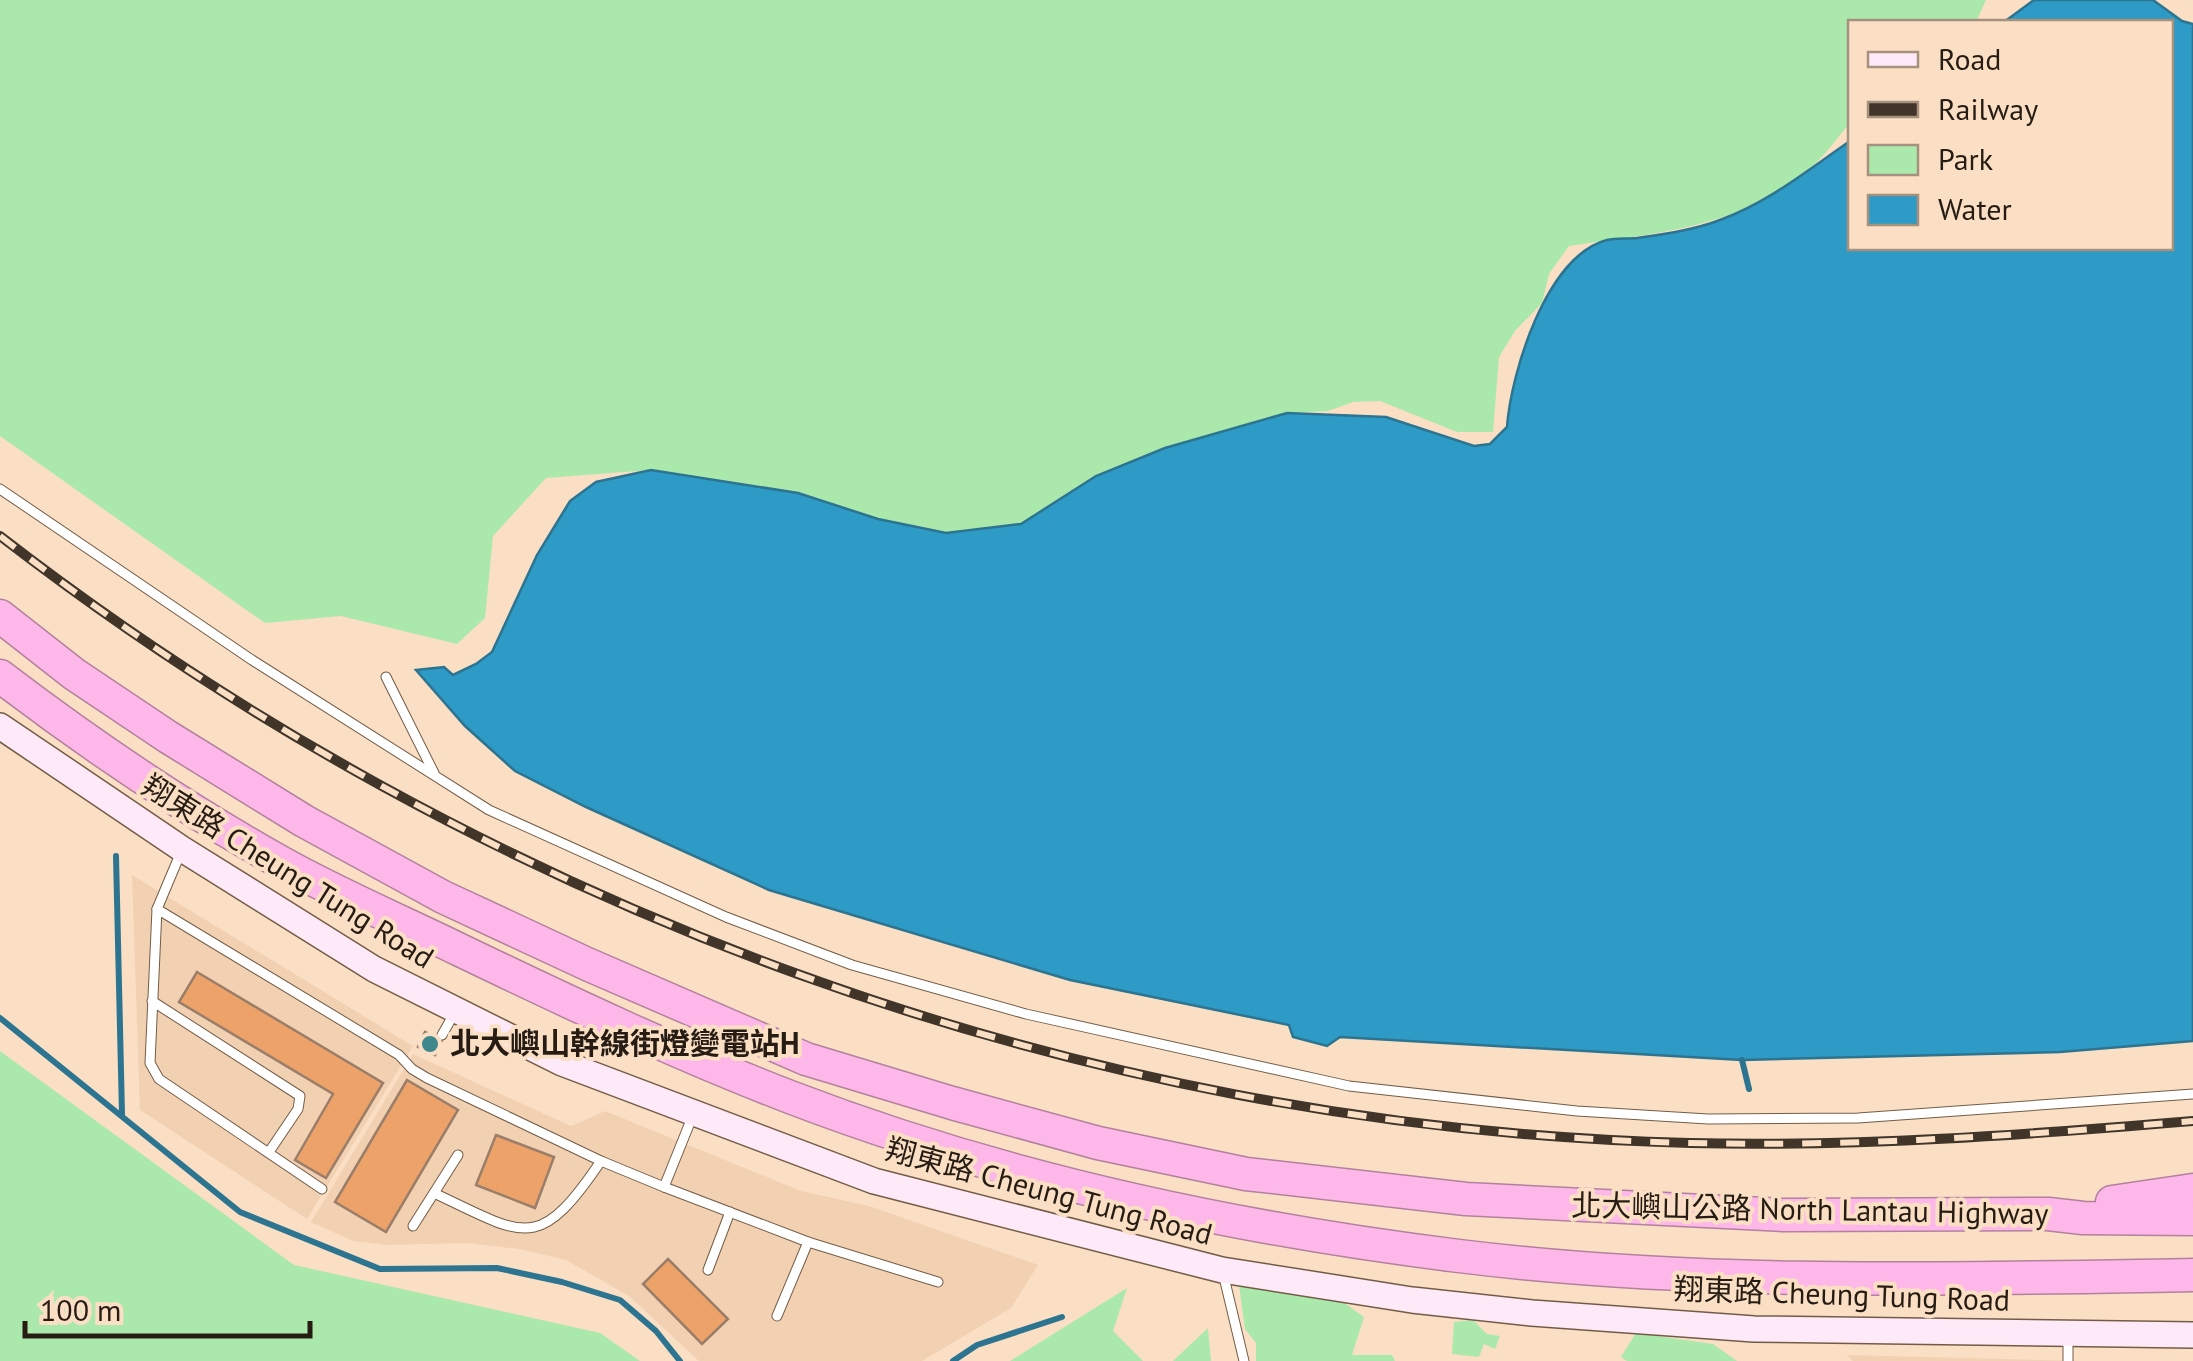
<svg xmlns="http://www.w3.org/2000/svg" width="2193" height="1361" viewBox="0 0 2193 1361" font-family="'PT Sans','Noto Sans TC',sans-serif">
	<rect width="100%" height="100%" fill="#fadfc5"/>
	<g fill="#f2d1b2">
		<path d="M132 875 413 1046 307 1219 140 1110Z"/>
		<path d="M413 1054 571 1126 605 1111 801 1191 869 1206 1038 1265 1011 1308 922 1361H699L629 1296 566 1260 519 1249 466 1243 387 1245 353 1241 311 1222Z"/>
		<path d="M1846 1355 2080 1361H1853Z"/>
	</g>
	<g fill="#abe8ac">
		<path d="M0 0H1986L1976 22H1850V123C1837 138 1825 156 1809 169 1740 229 1654 233 1569 246L1549 274 1542 303 1515 331 1499 357 1493 432H1457L1380 401 1353 402 1328 411 1287 413 1056 502 1021 524 946 533 651 470 546 478 493 536 485 618 457 644 341 616 265 623 0 436Z"/>
		<path d="M0 1051 294 1265 600 1333 640 1361H0Z"/>
		<path d="M1239 1285 1339 1299 1364 1317 1352 1355H1392L1395 1361H1256V1343L1245 1329Z"/>
		<path d="M1127 1288 1113 1331 1143 1361H1010Z"/>
		<path d="M1473 1320 1487 1334 1500 1336 1495 1349 1484 1344 1479 1357 1452 1354 1454 1322Z"/>
		<path d="M1208 1328 1211 1361H1173Z"/>
		<path d="M1636 1333 1713 1344 1737 1361H1627L1621 1357Z"/>
	</g>
	<path fill="#2e9ac6" stroke="#2c7490" stroke-width="2.5" d="M2034 0H2153L2182 21 2193 24V1041L2060 1052 1742 1060 1340 1037 1327 1046 1293 1037 1289 1025 1070 980 769 890 586 807 515 771 465 726 416 670 444 667 453 675 476 664 492 652 537 555 570 501 596 482 651 470 798 493 878 519 946 533 1021 524 1096 476 1165 448 1287 413 1386 417 1474 446 1490 444 1507 427C1511 373 1546 256 1607 240 1616 238 1627 239 1637 238 1664 234 1694 230 1720 220 1769 202 1808 170 1850 141V248H2170V22H2004Z"/>
	<g fill="none" stroke-linecap="round" stroke-linejoin="round">
		<g stroke="#2c7490" stroke-width="6">
			<path d="M116 856 122 1114"/>
			<path d="M0 1018 240 1212 380 1269 497 1268 562 1282 620 1300 656 1331 680 1361"/>
			<path d="M1742 1060 1749 1089"/>
			<path d="M953 1361 977 1345 1062 1317"/>
		</g>
	</g>
	<g fill="#eca269" stroke="#9a7e6a" stroke-width="2.5">
		<path d="M197 972 383 1083 326 1178 295 1160 333 1094 179 1002Z"/>
		<path d="M425 1032 442 1040 435 1055 418 1047Z"/>
		<path d="M407 1080 458 1110 386 1232 335 1202Z"/>
		<path d="M496 1135 554 1157 535 1208 476 1185Z"/>
		<path d="M668 1259 728 1319 702 1344 643 1284Z"/>
	</g>
	<g fill="none" stroke-linecap="round" stroke-linejoin="round">
		<g stroke="#735c46" stroke-width="11">
			<g id="lane">
				<path d="M0 489 252 660 489 810 726 917 852 965 1026 1014 1349 1086 1577 1111 1708 1119 1858 1118 2193 1094"/>
				<path d="M386 677 434 773"/>
				<path d="M181 852 157 909 150 1063 159 1079 322 1189"/>
				<path d="M157 909 399 1055 412 1069 427 1078 601 1161 664 1187 808 1242 938 1282"/>
				<path d="M152 1001 300 1096 298 1109 269 1152"/>
				<path d="M442 1035 455 1012"/>
				<path d="M664 1187 693 1115"/>
				<path d="M434 1193C525 1236 538 1254 601 1161"/>
				<path d="M413 1226 458 1155"/>
				<path d="M708 1270 730 1212"/>
				<path d="M1223 1273 1244 1361"/>
				<path d="M777 1316 808 1242"/>
				<path d="M2068 1336V1361"/>
			</g>
		</g>
		<g stroke="#735c46" stroke-width="28">
			<path id="secondary" d="M0 726 182 849 374 969 562 1063 874 1181 1222 1270 1412 1300 1532 1313 1754 1329 2193 1335"/>
		</g>
		<g stroke="#b2819d" stroke-width="35">
			<g id="highway">
				<path d="M0 616 74 674 168 737 304 821 443 897 587 964 806 1059 952 1103 1098 1143 1246 1174 1466 1199 1783 1215 2048 1214 2083 1218 2193 1219"/>
				<path d="M0 676C89 744 184 808 282 863 339 895 401 921 460 950 568 1002 678 1054 790 1097 1004 1179 1232 1228 1459 1256 1702 1286 1949 1279 2193 1275"/>
				<path d="M2112 1202 2193 1190"/>
			</g>
		</g>
		<use href="#lane" stroke="#fff" stroke-width="9"/>
		<use href="#secondary" stroke="#fee9f8" stroke-width="25"/>
		<use href="#highway" stroke="#fdb7e8" stroke-width="32"/>
		<g stroke="#41352a" stroke-width="10">
			<path id="rail" d="M0 536C482 908 1080 1129 1690 1143 1858 1147 2026 1135 2193 1121"/>
		</g>
		<use href="#rail" stroke="#fadfc5" stroke-width="6" stroke-dasharray="19" stroke-linecap="butt"/>
	</g>
	<circle fill="#3f878d" stroke="#fadfc5" stroke-width="4" cx="430" cy="1044" r="10"/>
	<g text-anchor="middle" stroke-width="8" stroke-linejoin="round" paint-order="stroke">
		<g font-size="30" fill="#261c13" stroke="#fadfc5">
			<text transform="translate(288 872) rotate(32)" y="10">翔東路 Cheung Tung Road</text>
			<text transform="translate(1049 1192) rotate(15)" y="10">翔東路 Cheung Tung Road</text>
			<text transform="translate(1810 1210) rotate(1)" y="10">北大嶼山公路 North Lantau Highway</text>
			<text transform="translate(1842 1295) rotate(2)" y="10">翔東路 Cheung Tung Road</text>
		</g>
		<g font-size="30" font-weight="bold" fill="#261c13" stroke="#fadfc5" text-anchor="start">
			<text x="450" y="1054">北大嶼山幹線街燈變電站H</text>
		</g>
	</g>
	<rect x="1848" y="20" width="325" height="230" fill="#fadfc5" stroke="#a5917e" stroke-width="2.5"/>
	<rect x="1868" y="52" width="50" height="15" fill="#fee9f8" stroke="#a5917e" stroke-width="2.5"/>
	<text x="1938" y="70" font-size="30" fill="#261c13">Road</text>
	<rect x="1868" y="102" width="50" height="15" fill="#41352a" stroke="#a5917e" stroke-width="2.5"/>
	<text x="1938" y="120" font-size="30" fill="#261c13">Railway</text>
	<rect x="1868" y="145" width="50" height="30" fill="#abe8ac" stroke="#a5917e" stroke-width="2.5"/>
	<text x="1938" y="170" font-size="30" fill="#261c13">Park</text>
	<rect x="1868" y="195" width="50" height="30" fill="#2e9ac6" stroke="#a5917e" stroke-width="2.5"/>
	<text x="1938" y="220" font-size="30" fill="#261c13">Water</text>
	<path d="M25 1321v15h285v-15" fill="none" stroke="#261c13" stroke-width="5"/>
	<text x="40" y="1321" font-size="30" fill="#261c13" stroke="#fadfc5" stroke-width="8" paint-order="stroke">100 m</text>
</svg>
